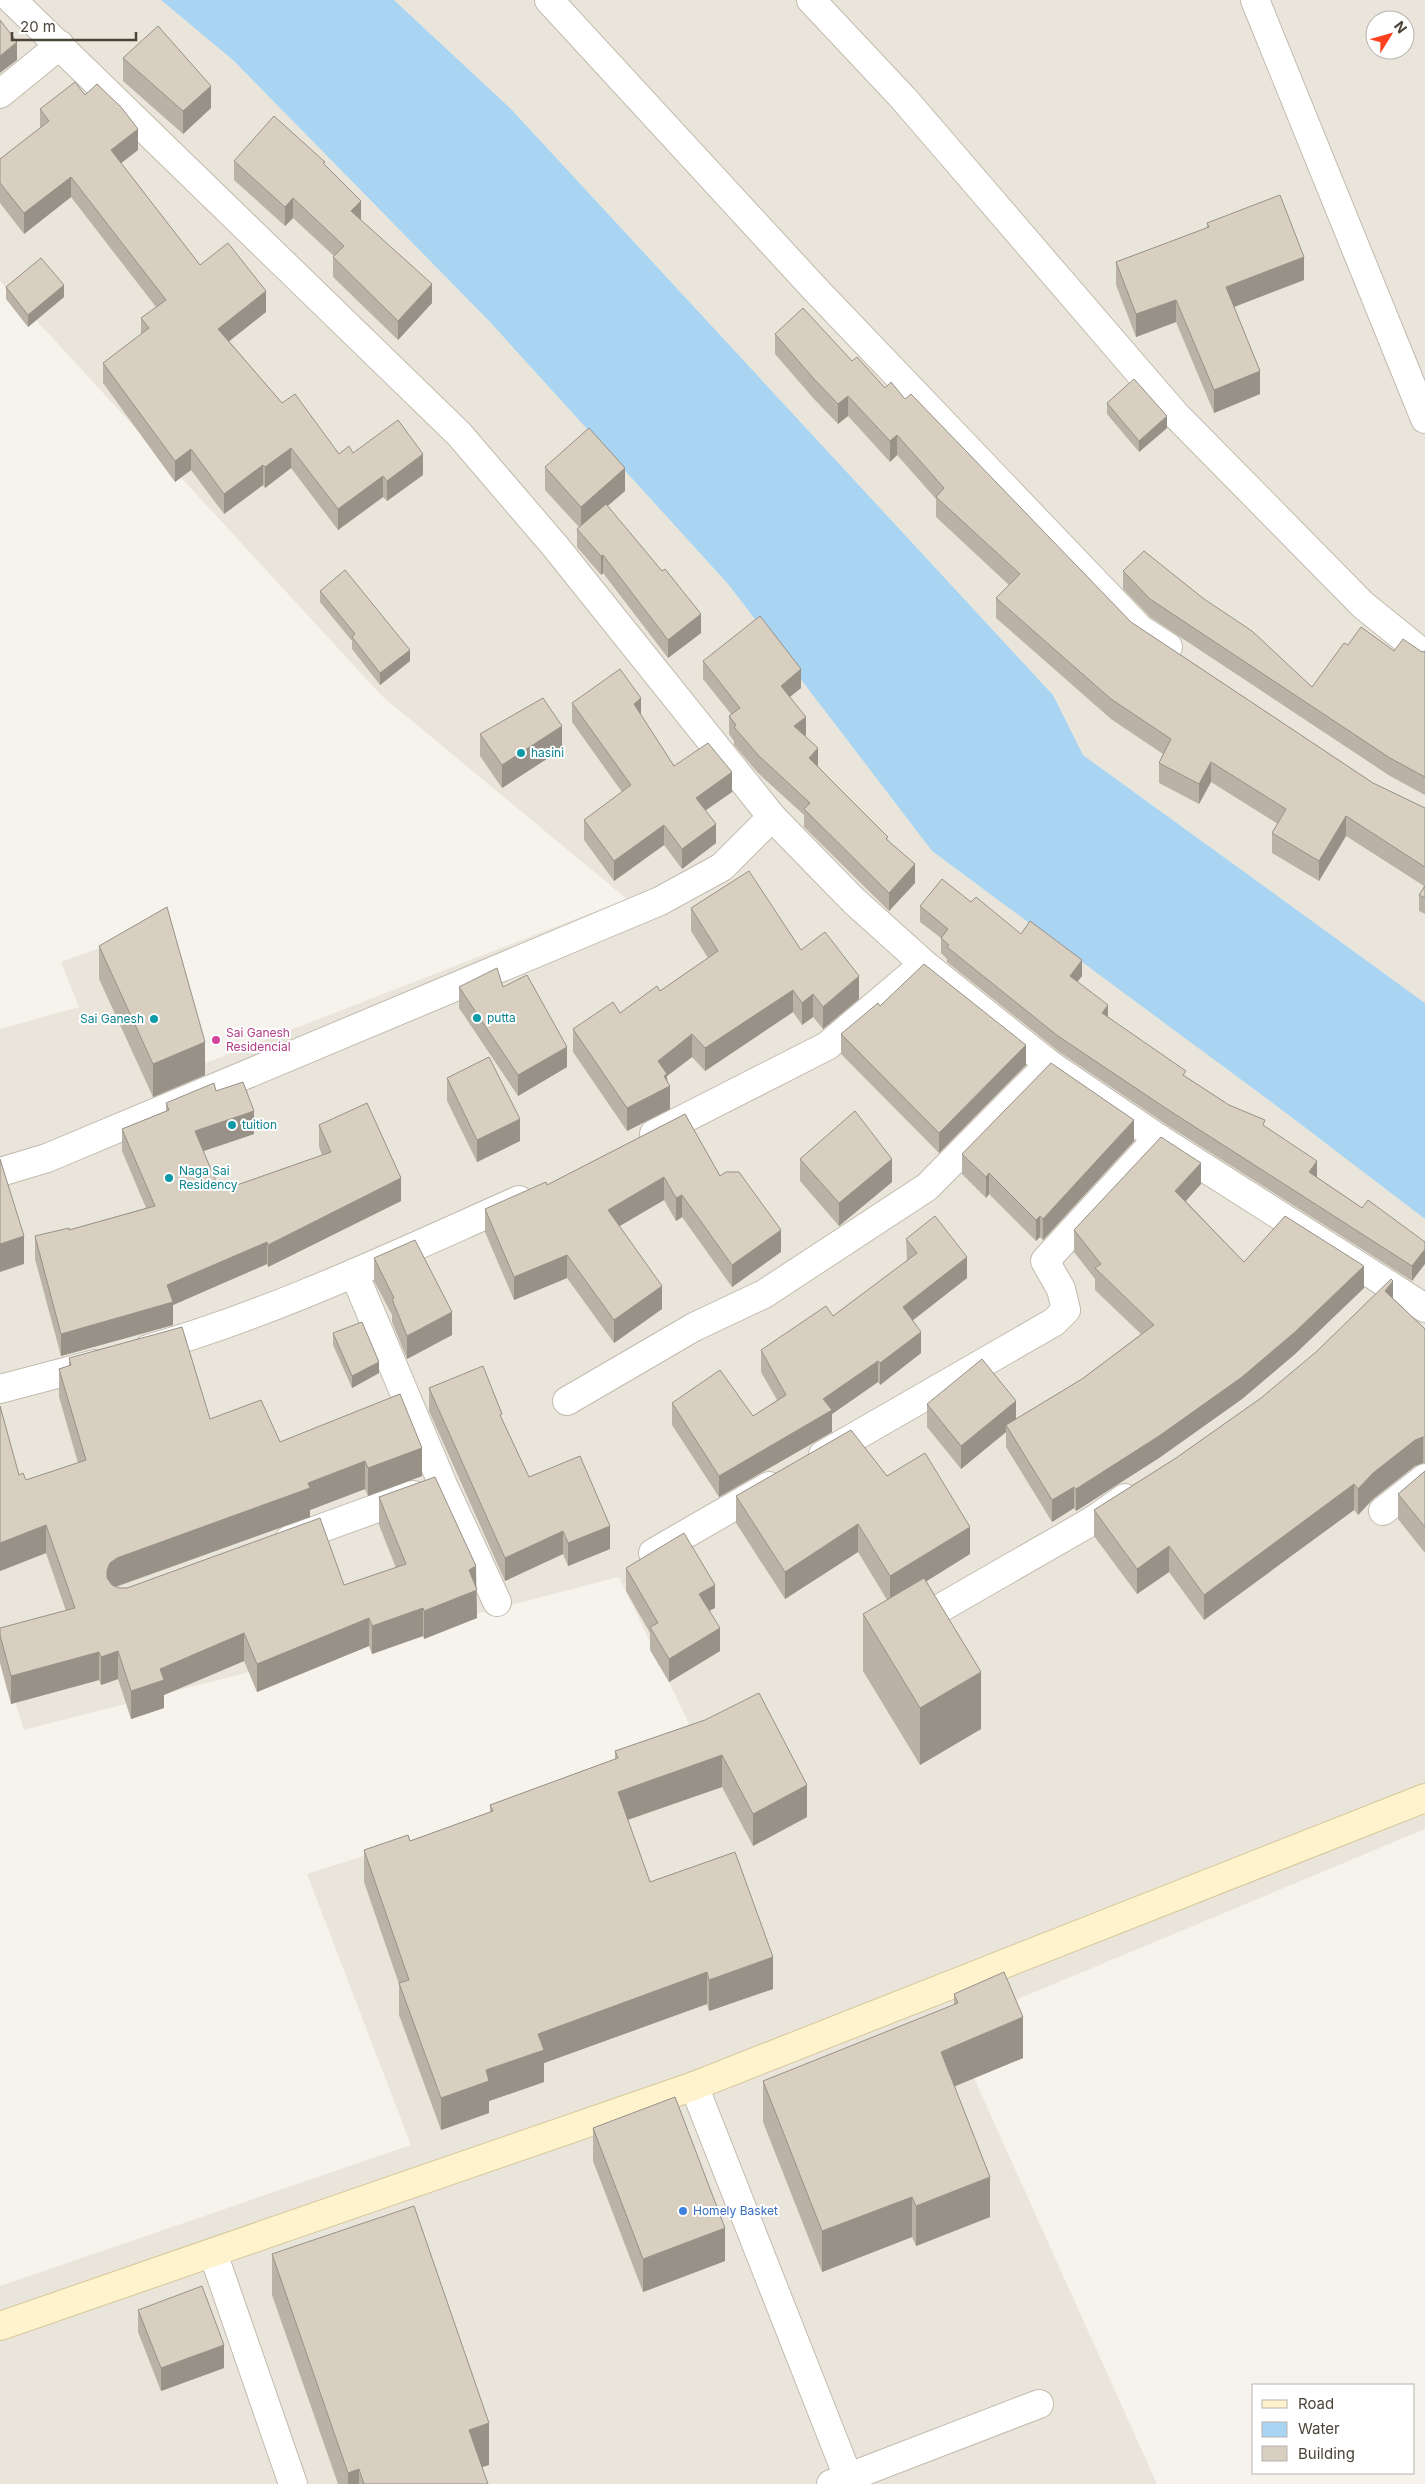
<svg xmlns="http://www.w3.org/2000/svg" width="1425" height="2484" viewBox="0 0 1425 2484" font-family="Inter,sans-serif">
	<rect width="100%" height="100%" fill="#f6f3ec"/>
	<g fill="#eae5da" fill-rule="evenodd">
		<path d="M0 0H161L234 61 489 321 728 584 932 851 1282 1110 1425 1219V1829L951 2027 1157 2484H0V2286L411 2145 307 1874 701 1749 619 1577 24 1730 0 1654V1029L79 1007 61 962 154 928 206 1063 627 899 382 696 0 281Z"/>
		<path d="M394 0H1425V1003L1083 755 1053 695 511 109ZM1375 20H1405V50H1375Z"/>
	</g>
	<path fill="#a9d4f2" d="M161 0H394L511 109 1053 695 1083 755 1425 1003V1219L1282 1110 932 851 728 584 489 321 234 61Z"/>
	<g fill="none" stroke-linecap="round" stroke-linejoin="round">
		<g stroke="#c2bbae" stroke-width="30">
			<g id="street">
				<path d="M12 0 459 434 555 546 772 817 854 901 924 964 1049 1064 1158 1138 1425 1308"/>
				<path d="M549 0 815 289 1140 629 1168 647"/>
				<path d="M811 0 904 99 1174 413 1363 605 1425 655"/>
				<path d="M1255 0 1425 419"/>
				<path d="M0 94 60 45"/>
				<path d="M654 1134 827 1046 924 964"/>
				<path d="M0 1172 47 1158 660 901 722 867 772 817"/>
				<path d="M354 1273 443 1485 497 1602"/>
				<path d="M148 1349C276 1312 397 1254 519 1200"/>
				<path d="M0 1389 95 1364"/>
				<path d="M567 1401 694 1327 764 1294 927 1187 1049 1064"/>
				<path d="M823 1455 1054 1322 1066 1310 1061 1289 1045 1261 1158 1138"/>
				<path d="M1383 1511 1425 1478"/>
				<path d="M289 1540 413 1495"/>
				<path d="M653 1553 769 1486"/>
				<path d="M911 1625 1092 1521 1125 1498"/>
				<path d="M694 2086 848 2477"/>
				<path d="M213 2253 293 2484"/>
				<path d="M831 2484 1039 2404"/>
			</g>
		</g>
		<g stroke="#d6c79b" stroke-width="30">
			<path id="secondary" d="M0 2326 694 2086 1425 1798"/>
		</g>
		<use href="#street" stroke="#fff" stroke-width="28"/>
		<use href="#secondary" stroke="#fff3cd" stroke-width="28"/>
	</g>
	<g fill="#bab2a6">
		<path d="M123 58 211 108 183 134 123 81Z"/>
		<path d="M85 95 138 150 121 163 200 265 266 312 229 341 282 403 339 454 353 453 423 475 387 501 383 497 338 530 291 468 265 488 263 485 224 514 191 470 175 482 103 383V363L141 334V318L156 307 71 197 24 234 0 203V159L40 128V109Z"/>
		<path d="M234 161 325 164 361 220 432 303 398 340 333 277V257L334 256 293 218 285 226 234 180Z"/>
		<path d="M1207 223 1304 280 1234 307 1260 394 1214 413 1176 322 1136 337 1116 285V262L1207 228Z"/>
		<path d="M6 287 64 297 28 327 6 299Z"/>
		<path d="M775 334 852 361 885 388 905 399 1131 622 1373 783 1425 808V914L1419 911V895L1424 886 1346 836 1319 881 1272 853V833L1278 824 1211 782 1199 804 1159 783V763L1163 754 1111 719 996 618V598L1009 585 936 517V499L897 455 890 462 848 416 838 424 814 399 775 354Z"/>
		<path d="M1107 403 1167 428 1139 452 1107 414Z"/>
		<path d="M545 467 625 491 607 506 701 633 668 658 603 573 601 575 577 547V529L579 527 545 490Z"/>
		<path d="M1123 571 1312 687 1348 645 1394 651 1422 652 1425 651V795L1390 776 1150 617 1123 589Z"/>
		<path d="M320 591 410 661 380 685 352 649V641L320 602Z"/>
		<path d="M703 661 801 688 790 697 806 735 805 736 818 766 888 840 915 883 889 911 804 827V815L758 773 734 745V741L729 734V716L731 714 703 679Z"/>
		<path d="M572 703 641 715 674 766 732 792 706 810 716 843 682 869 664 845 614 881 584 840V820L622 792 572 722Z"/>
		<path d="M480 734 562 749 502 788 480 756Z"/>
		<path d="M971 902 1021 934 1082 976 1077 982 1108 1017 1186 1077 1229 1105 1265 1126 1317 1177 1362 1208 1425 1242 1412 1281 1167 1125 1058 1051 947 962V959L941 953V938L920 922V906Z"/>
		<path d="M691 908 801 950 859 999 823 1029 813 1017 802 1025 793 1012 705 1071 692 1057 667 1076 670 1109 627 1131 573 1052V1029L620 1013 660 991 708 958 691 931Z"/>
		<path d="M99 946 205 1075 153 1097 99 979Z"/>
		<path d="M459 987H503L567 1067 518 1096 459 1008Z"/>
		<path d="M880 1006 1026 1065 939 1153 841 1054V1034Z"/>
		<path d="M447 1078 520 1141 477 1162 447 1101Z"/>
		<path d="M216 1091 254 1134 203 1151 220 1191 322 1155 319 1147V1125L401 1201 268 1267 267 1264 173 1305V1325L61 1356 35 1259V1236L69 1230 146 1208 122 1151V1129L166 1111V1103Z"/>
		<path d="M685 1114 720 1176 781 1252 732 1287 682 1217 676 1221 664 1200 619 1226 662 1309 614 1343 567 1278 514 1300 485 1232V1209L547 1185Z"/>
		<path d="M1134 1141 1043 1240 1040 1237 1036 1241 989 1194 986 1198 962 1174V1154Z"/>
		<path d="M800 1159 892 1182 839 1226 800 1181Z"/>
		<path d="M1201 1184 1186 1201 1244 1262 1364 1288 1295 1354 1242 1399 1159 1458 1076 1511 1074 1508 1052 1522 1006 1447V1432L961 1469 927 1427V1404L1016 1419 1082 1379 1141 1334 1095 1290V1279L1074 1252V1230Z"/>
		<path d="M906 1239 967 1278 913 1320 921 1353 880 1385 878 1382 832 1414V1432L719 1497 672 1425V1403L753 1416 777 1400 761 1372V1350L833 1316 907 1261Z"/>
		<path d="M374 1258 452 1335 407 1359 392 1322V1315L374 1281Z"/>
		<path d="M1393 1298 1425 1329V1463H1423L1415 1466 1373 1499 1358 1515 1354 1510 1204 1620 1169 1572 1137 1594 1094 1536V1510L1176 1458 1261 1398Z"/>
		<path d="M333 1333 379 1373 352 1388 333 1345Z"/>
		<path d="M69 1358 210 1419 280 1442 400 1394 422 1476 368 1496 365 1489 310 1510V1517L116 1587 119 1588 344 1585 396 1568 379 1525V1497L476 1589 477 1618 424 1639 423 1636 372 1654 369 1646 257 1692 244 1661 164 1695V1708L131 1719 118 1679 101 1685 99 1680 11 1704 0 1663V1628L66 1611 46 1553 0 1571V1406L19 1475 26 1480 78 1463 59 1397V1369L69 1366Z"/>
		<path d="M429 1388 529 1477 610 1549 568 1566 563 1554 505 1581 429 1411Z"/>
		<path d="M1425 1471V1553L1398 1519V1494Z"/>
		<path d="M887 1476 970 1554 926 1581 981 1729 920 1765 863 1671V1614L887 1600 858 1552 785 1599 736 1523V1496Z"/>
		<path d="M626 1568 715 1608 710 1610 720 1651 669 1682 650 1650V1633L626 1591Z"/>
		<path d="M705 1720 807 1817 753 1846 722 1787 628 1820 650 1882 773 1989 709 2011 707 2004 544 2063V2082L489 2101V2113L441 2130 399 2015V1984L364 1882V1850L410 1841 490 1812V1805L615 1759V1751Z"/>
		<path d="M954 1994 1023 2058 955 2086 990 2217 916 2246 912 2237 822 2272 763 2122V2081L954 2005Z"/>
		<path d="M593 2128 725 2261 643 2292 593 2161Z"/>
		<path d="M272 2254 489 2465 482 2467 488 2484H338L272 2295Z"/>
		<path d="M138 2310 224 2368 161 2391 138 2332Z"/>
	</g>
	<g fill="#979187">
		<path d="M17 42V60L0 73V56Z"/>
		<path d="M211 86V108L183 134V111Z"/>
		<path d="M138 129V150L111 171V150Z"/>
		<path d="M71 177V197L24 234V213Z"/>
		<path d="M293 198V218L285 226V207Z"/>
		<path d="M361 201V220L351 211Z"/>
		<path d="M1304 257V280L1226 310V287Z"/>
		<path d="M432 284V303L398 340V321Z"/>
		<path d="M64 285V297L28 327V315Z"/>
		<path d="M266 291V312L218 350V329Z"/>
		<path d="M1176 300V322L1136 337V314Z"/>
		<path d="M1260 371V394L1214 413V390Z"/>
		<path d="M848 396V416L838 424V404Z"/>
		<path d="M1167 416V428L1139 452V441Z"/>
		<path d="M897 435V455L890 462V441Z"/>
		<path d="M291 448V468L265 488V467Z"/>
		<path d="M191 449V470L175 482V461Z"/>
		<path d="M423 454V475L387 501V481Z"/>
		<path d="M263 465V485L224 514V494Z"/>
		<path d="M625 468V491L581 529V507Z"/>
		<path d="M383 476V497L338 530V509Z"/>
		<path d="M603 555V573L601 575V556Z"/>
		<path d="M701 614V633L668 658V640Z"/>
		<path d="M410 650V661L380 685V673Z"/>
		<path d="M801 669V688L781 704V686Z"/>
		<path d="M641 698V718L634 704Z"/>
		<path d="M806 717V735L794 744V726Z"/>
		<path d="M562 726V749L502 788V765Z"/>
		<path d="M818 748V766L809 758Z"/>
		<path d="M1211 762V782L1199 804V784Z"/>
		<path d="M732 772V792L696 817V798Z"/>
		<path d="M1346 816V836L1319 881V861Z"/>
		<path d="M716 824V843L682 869V849Z"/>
		<path d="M664 825V845L614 881V861Z"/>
		<path d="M915 864V883L889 911V893Z"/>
		<path d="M1082 960V976L1070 991V976Z"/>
		<path d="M859 976V999L823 1029V1007Z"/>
		<path d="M793 990V1012L705 1071V1048Z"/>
		<path d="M813 994V1017L802 1025V1003Z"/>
		<path d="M1108 1005V1021L1102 1013Z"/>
		<path d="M692 1034V1057L667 1076V1087L670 1086V1109L627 1131V1108L658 1061Z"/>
		<path d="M205 1042V1075L153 1097V1064Z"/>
		<path d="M1026 1045V1065L939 1153V1133Z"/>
		<path d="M567 1047V1067L518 1096V1075Z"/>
		<path d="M254 1111V1134L195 1154V1131Z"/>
		<path d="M520 1119V1141L477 1162V1140Z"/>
		<path d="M1134 1120V1141L1043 1240V1219Z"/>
		<path d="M892 1159V1182L839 1226V1203Z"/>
		<path d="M1317 1161V1177L1309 1187V1172Z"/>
		<path d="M1201 1163V1184L1175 1213V1191Z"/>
		<path d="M989 1173V1194L986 1198V1177Z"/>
		<path d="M664 1177V1200L608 1233V1210Z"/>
		<path d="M401 1178V1201L268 1267V1245Z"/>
		<path d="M682 1195V1217L676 1221V1198Z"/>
		<path d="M1040 1216V1237L1036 1241V1220Z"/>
		<path d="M781 1230V1252L732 1287V1265Z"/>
		<path d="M24 1236V1264L0 1272V1244Z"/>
		<path d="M267 1242V1264L173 1305V1325L61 1356V1334L167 1285Z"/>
		<path d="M1425 1249V1264L1412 1281V1266Z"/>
		<path d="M567 1255V1278L514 1300V1277Z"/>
		<path d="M967 1257V1278L903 1328V1307Z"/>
		<path d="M1364 1266V1288L1295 1354 1242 1399 1159 1458 1076 1511V1489Z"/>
		<path d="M1393 1281V1306L1385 1291Z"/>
		<path d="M662 1286V1309L614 1343V1320Z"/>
		<path d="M452 1312V1335L407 1359V1336Z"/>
		<path d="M921 1332V1353L880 1385V1363Z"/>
		<path d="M878 1361V1382L832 1414V1432L719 1497V1476L823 1399Z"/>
		<path d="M379 1362V1373L352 1388V1376Z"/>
		<path d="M1016 1401V1423L1006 1425V1432L961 1469V1446Z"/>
		<path d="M1423 1437V1463L1415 1466 1373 1499 1358 1515V1489L1373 1473 1415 1440Z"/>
		<path d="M422 1448V1476L368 1496V1468Z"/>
		<path d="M365 1461V1489L310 1510V1517L117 1586 110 1591 107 1598V1570L110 1563 117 1558 308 1483Z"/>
		<path d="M1354 1484V1510L1204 1620V1595Z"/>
		<path d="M1074 1487V1508L1052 1522V1500Z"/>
		<path d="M858 1524V1552L785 1599V1572Z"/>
		<path d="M46 1525V1553L0 1571V1543Z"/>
		<path d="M610 1526V1549L568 1566V1543Z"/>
		<path d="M970 1527V1554L890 1604V1576Z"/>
		<path d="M563 1531V1554L505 1581V1558Z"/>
		<path d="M1169 1546V1572L1137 1594V1569Z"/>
		<path d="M476 1566 477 1618 424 1639V1611L469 1570Z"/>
		<path d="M715 1585V1608L699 1616V1594Z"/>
		<path d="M423 1608V1636L372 1654V1626Z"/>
		<path d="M369 1618V1646L257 1692V1664Z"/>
		<path d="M720 1628V1651L669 1682V1659Z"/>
		<path d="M244 1633V1661L164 1695V1708L131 1719V1691L160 1669Z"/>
		<path d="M118 1651V1679L101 1685V1657Z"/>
		<path d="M99 1652V1680L11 1704V1676Z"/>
		<path d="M981 1672V1729L920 1765V1708Z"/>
		<path d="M722 1755V1787L618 1823V1792Z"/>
		<path d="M807 1785V1817L753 1846V1814Z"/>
		<path d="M773 1957V1989L709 2011V1980Z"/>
		<path d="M707 1972V2004L544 2063V2082L489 2101V2113L441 2130V2098L486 2070 538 2034Z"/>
		<path d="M1023 2017V2058L941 2092V2052Z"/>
		<path d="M990 2177V2217L916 2246V2206Z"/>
		<path d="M912 2197V2237L822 2272V2231Z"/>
		<path d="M725 2228V2261L643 2292V2259Z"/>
		<path d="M224 2345V2368L161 2391V2368Z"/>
		<path d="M489 2423V2465L469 2471V2430Z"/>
		<path d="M359 2469V2484H348V2473Z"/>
	</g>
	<g fill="#d8cfc1" stroke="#979187">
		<path d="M0 20 17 42 0 56Z"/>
		<path d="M158 26 211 86 183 111 123 58Z"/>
		<path d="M75 82 85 95 97 84 121 107 138 129 111 150 200 265 228 243 266 291 218 329 282 403 295 394 339 454 349 446 353 453 398 420 423 454 387 481 383 476 338 509 291 448 265 467 263 465 224 494 191 449 175 461 103 363 149 328 141 318 166 300 71 177 24 213 0 183V159L49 121 40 109Z"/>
		<path d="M274 116 325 162 323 163 361 201 351 211 432 284 398 321 333 257 344 246 293 198 285 207 234 161Z"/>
		<path d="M1280 195 1304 257 1226 287 1260 371 1214 390 1176 300 1136 314 1116 262 1209 227 1207 223Z"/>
		<path d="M41 258 64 285 28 315 6 287Z"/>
		<path d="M803 308 852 361 857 357 885 388 891 382 905 399 911 394 1131 622 1373 783 1425 808V867L1346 816 1319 861 1272 833 1286 809 1211 762 1199 784 1159 763 1171 739 1111 699 996 598 1020 574 936 497 944 488 897 435 890 441 848 396 838 404 814 379 775 334Z"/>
		<path d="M1134 379 1167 416 1139 441 1107 403Z"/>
		<path d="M589 428 625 468 581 507 545 467Z"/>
		<path d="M606 504 662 571 665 569 701 614 668 640 603 555 601 556 577 529Z"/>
		<path d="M1144 551 1204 599 1252 631 1312 687 1344 643 1348 645 1361 627 1394 651 1403 639 1422 652 1425 651V777L1390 758 1150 599 1123 571Z"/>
		<path d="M345 570 410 650 380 673 352 637 355 634 320 591Z"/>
		<path d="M760 616 801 669 781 686 806 717 794 726 818 748 809 758 888 837 886 839 915 864 889 893 804 809 810 803 758 755 734 727 736 725 729 716 740 708 703 661Z"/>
		<path d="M620 669 641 698 634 704 674 766 708 743 732 772 696 798 716 824 682 849 664 825 614 861 584 820 631 785 572 703Z"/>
		<path d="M543 698 562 726 502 765 480 734Z"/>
		<path d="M749 871 801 950 825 932 859 976 823 1007 813 994 802 1003 793 990 705 1048 692 1034 658 1061 667 1074 664 1076 670 1086 627 1108 573 1029 613 1002 620 1013 657 986 660 991 718 951 691 908Z"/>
		<path d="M942 879 971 902 976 897 1021 934 1030 921 1082 960 1070 976 1108 1005 1102 1013 1186 1071 1183 1075 1229 1105 1265 1120 1263 1125 1317 1161 1309 1172 1362 1208 1368 1200 1425 1242V1249L1412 1266 1167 1109 1058 1036 947 947 949 945 941 938 948 929 920 906Z"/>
		<path d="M1425 886V898L1419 895Z"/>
		<path d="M167 907 205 1042 153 1064 99 946Z"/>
		<path d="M924 964 1026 1045 939 1133 841 1034 878 1003 880 1006Z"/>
		<path d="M497 968 503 987 527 975 567 1047 518 1075 459 987Z"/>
		<path d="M489 1057 520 1119 477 1140 447 1078Z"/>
		<path d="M1051 1063 1134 1120 1043 1219 1040 1216 1036 1220 989 1173 986 1177 962 1154Z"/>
		<path d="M243 1082 254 1111 195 1131 220 1191 331 1152 319 1125 367 1103 401 1178 268 1245 267 1242 167 1285 173 1302 61 1334 35 1236 69 1228V1230L155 1206 122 1129 169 1110 166 1103 214 1083 216 1091Z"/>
		<path d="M855 1111 892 1159 839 1203 800 1159Z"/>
		<path d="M685 1114 720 1176 726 1172H739L781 1230 732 1265 682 1195 676 1198 664 1177 608 1210 662 1286 614 1320 567 1255 514 1277 485 1209 546 1182 547 1185Z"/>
		<path d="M1161 1137 1201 1163 1175 1191 1244 1262 1285 1216 1364 1266 1295 1332 1242 1377 1159 1436 1076 1489 1074 1487 1052 1500 1006 1425 1082 1379 1154 1325 1095 1268 1101 1264 1074 1230Z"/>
		<path d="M0 1159 24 1236 0 1244Z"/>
		<path d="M935 1216 967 1257 903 1307 921 1332 880 1363 878 1361 823 1399 832 1410 719 1476 672 1403 720 1370 753 1416 786 1395 761 1350 826 1306 833 1316 917 1253 906 1239Z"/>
		<path d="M415 1240 452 1312 407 1336 392 1299 394 1298 374 1258Z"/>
		<path d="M1391 1279 1393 1281 1385 1291 1425 1329V1437H1423L1415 1440 1373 1473 1358 1489 1354 1484 1204 1595 1169 1546 1137 1569 1094 1510 1176 1458 1261 1398 1316 1352Z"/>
		<path d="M362 1322 379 1362 352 1376 333 1333Z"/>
		<path d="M182 1327 210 1419 261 1400 280 1442 400 1394 422 1448 368 1468 365 1461 308 1483 310 1488 117 1558 110 1563 107 1570V1578L112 1585 119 1588H127L320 1518 344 1585 406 1564 379 1497 435 1477 476 1566 469 1570 477 1590 424 1611 423 1608 372 1626 369 1618 257 1664 244 1633 160 1669 164 1680 131 1691 118 1651 101 1657 99 1652 11 1676 0 1635V1628L75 1608 46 1525 0 1543V1406L19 1475 23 1473 26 1480 86 1460 59 1369 71 1365 69 1358Z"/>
		<path d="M982 1359 1016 1401 961 1446 927 1404Z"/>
		<path d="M483 1366 502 1414 500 1415 529 1477 580 1456 610 1526 568 1543 563 1531 505 1558 429 1388Z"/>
		<path d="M851 1430 887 1476 925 1453 970 1527 890 1576 858 1524 785 1572 736 1496Z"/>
		<path d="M1425 1471V1527L1398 1494Z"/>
		<path d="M684 1533 715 1585 699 1594 720 1628 669 1659 650 1627 658 1623 626 1568Z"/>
		<path d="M924 1578 981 1672 920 1708 863 1614Z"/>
		<path d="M759 1693 807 1785 753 1814 722 1755 618 1792 650 1882 735 1852 773 1957 709 1980 707 1972 538 2034 544 2050 486 2070 489 2081 441 2098 399 1983 409 1980 364 1850 408 1835 410 1841 493 1811 490 1805 618 1758 615 1751 705 1720Z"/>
		<path d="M1004 1972 1023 2017 941 2052 990 2177 916 2206 912 2197 822 2231 763 2081 958 2003 954 1994Z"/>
		<path d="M675 2097 725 2228 643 2259 593 2128Z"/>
		<path d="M414 2206 489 2423 469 2430 488 2484H364L359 2469 348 2473 272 2254Z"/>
		<path d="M202 2286 224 2345 161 2368 138 2310Z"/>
	</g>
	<g fill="#0f9aa8" stroke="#fff" stroke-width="2">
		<circle cx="521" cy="753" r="5"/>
		<circle cx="477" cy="1018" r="5"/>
		<circle cx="154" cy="1019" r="5"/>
		<circle cx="232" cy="1125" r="5"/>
		<circle cx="169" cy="1178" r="5"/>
	</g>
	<circle fill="#d1479c" stroke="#fff" stroke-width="2" cx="216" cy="1040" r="5"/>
	<circle fill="#3f7fe0" stroke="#fff" stroke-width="2" cx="683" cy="2211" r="5"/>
	<g text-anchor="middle" stroke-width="4" stroke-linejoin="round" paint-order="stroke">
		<g font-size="12" fill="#0d838f" stroke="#fff" text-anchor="start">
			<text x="531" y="757">hasini</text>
			<text x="487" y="1022">putta</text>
			<text x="144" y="1023" text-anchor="end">Sai Ganesh</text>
			<text x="242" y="1129">tuition</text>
			<text x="179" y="1175">Naga Sai<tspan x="179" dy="14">Residency</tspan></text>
		</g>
		<g font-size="12" fill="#b23c85" stroke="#fff" text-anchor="start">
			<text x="226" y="1037">Sai Ganesh<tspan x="226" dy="14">Residencial</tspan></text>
		</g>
		<g font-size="12" fill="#366cbe" stroke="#fff" text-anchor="start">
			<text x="693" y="2215">Homely Basket</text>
		</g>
	</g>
	<rect x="1252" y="2384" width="162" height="90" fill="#ffffff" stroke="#b7b4b0"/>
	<rect x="1262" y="2400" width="25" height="8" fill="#fff3cd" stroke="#b7b4b0"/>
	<text x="1298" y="2409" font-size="15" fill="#4b4439">Road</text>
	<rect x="1262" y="2422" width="25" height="15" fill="#a9d4f2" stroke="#b7b4b0"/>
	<text x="1298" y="2434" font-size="15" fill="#4b4439">Water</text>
	<rect x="1262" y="2446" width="25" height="15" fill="#d8cfc1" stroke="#b7b4b0"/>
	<text x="1298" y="2459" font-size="15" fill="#4b4439">Building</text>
	<g transform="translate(1390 35) rotate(53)"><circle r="24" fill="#ffffff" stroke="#b7b4b0"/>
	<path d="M0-4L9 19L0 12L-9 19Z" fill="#fc3f1d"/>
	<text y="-8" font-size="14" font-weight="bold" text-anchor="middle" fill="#4b4439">N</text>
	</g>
	<path d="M12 32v8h124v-8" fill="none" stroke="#4b4439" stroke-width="2.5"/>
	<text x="20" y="32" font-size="15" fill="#4b4439" stroke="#ffffff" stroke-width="4" paint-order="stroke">20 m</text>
</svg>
